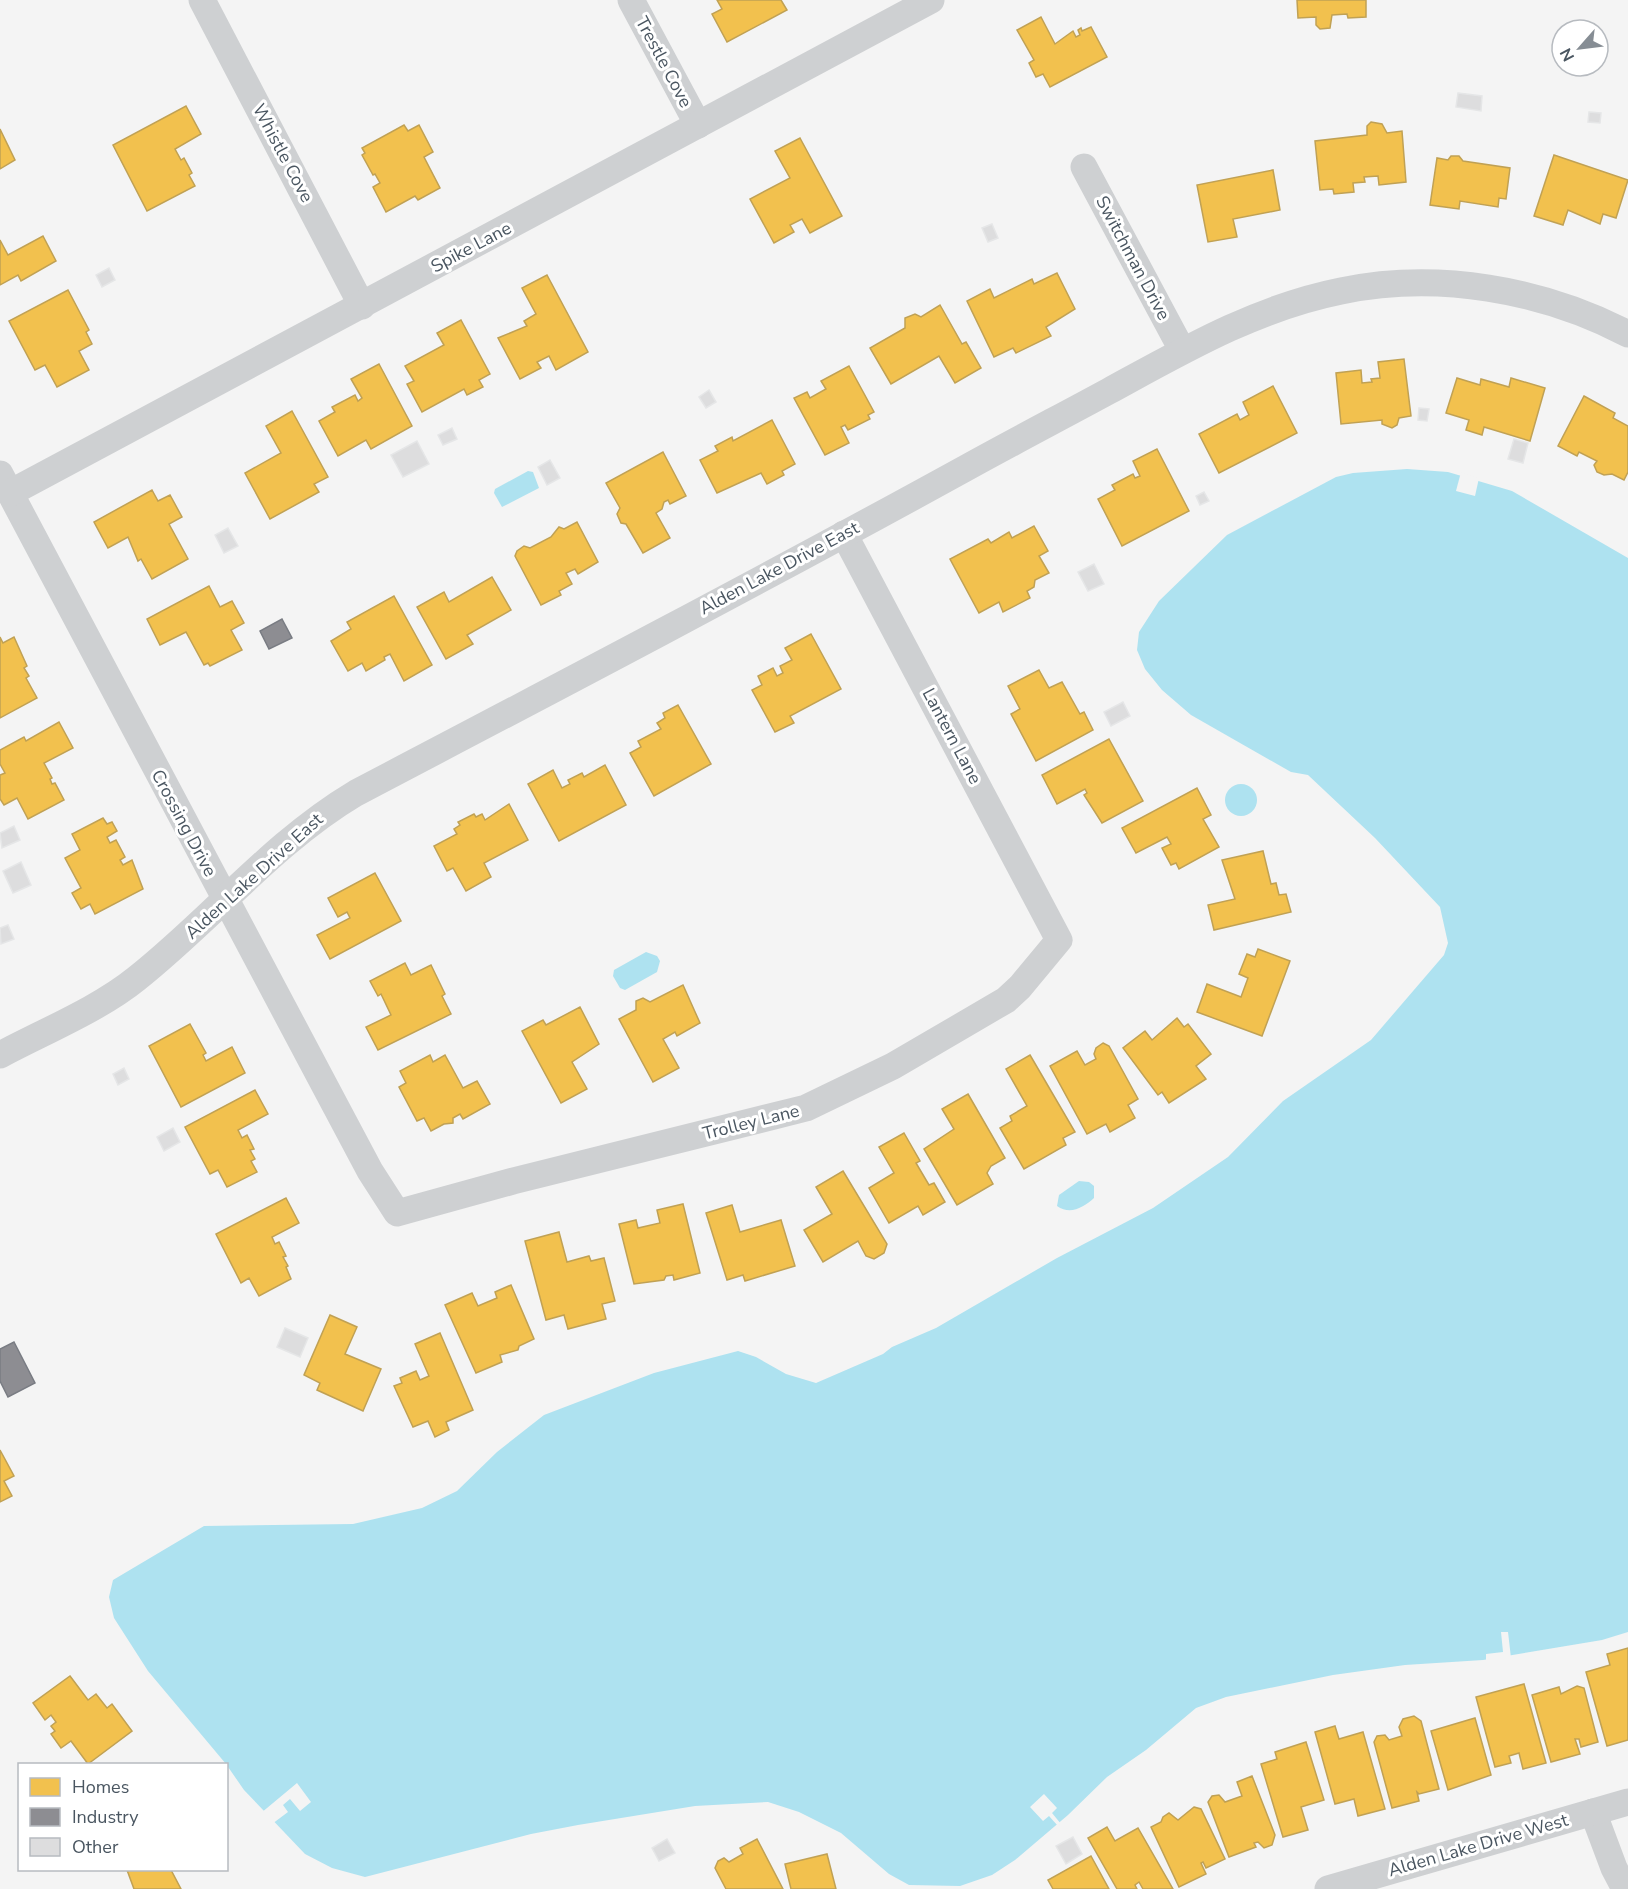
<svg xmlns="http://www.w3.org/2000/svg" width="1628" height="1889" viewBox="0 0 1628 1889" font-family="'Nunito Sans',sans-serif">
	<rect width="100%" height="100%" fill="#f4f4f4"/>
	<g fill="#aee2f0">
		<path d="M1407 469 1448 472 1512 491 1628 558V1632L1602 1640 1483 1660 1405 1665 1333 1675 1226 1697 1196 1708 1146 1750 1107 1777 1068 1815 1015 1860 992 1875 960 1886 909 1885 889 1874 841 1833 799 1812 768 1802 695 1806 578 1825 531 1834 365 1877 332 1868 305 1854 244 1790 226 1764 148 1671 114 1618 109 1597 113 1580 204 1526 353 1524 422 1508 457 1491 497 1452 544 1415 654 1373 738 1351 756 1357 786 1374 816 1383 883 1354 892 1347 936 1328 1057 1258 1153 1208 1228 1157 1283 1101 1371 1040 1444 955 1448 943 1440 907 1375 838 1308 775 1291 772 1191 715 1162 690 1145 669 1137 650 1139 632 1159 601 1227 535 1336 477 1353 473Z"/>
		<path d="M528 471 533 472 539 488 502 507 494 493 495 489Z"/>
		<circle cx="1241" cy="800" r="16"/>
		<path d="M646 952 657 956 660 961 657 972 625 990 620 988 613 976 614 970Z"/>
		<path d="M1079 1181 1089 1182 1094 1186V1198C1083 1208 1070 1215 1057 1206L1059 1195Z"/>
	</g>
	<g fill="#f4f4f4">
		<path d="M1461 472 1479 478 1475 496 1456 491Z"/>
		<path d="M1501 1632H1508L1511 1658 1486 1661V1654L1503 1652Z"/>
		<path d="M297 1783 311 1802 300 1811 290 1799 283 1805 288 1812 272 1824 261 1813Z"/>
		<path d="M1044 1794 1057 1808 1052 1813 1061 1824 1058 1826 1049 1816 1043 1821 1030 1807Z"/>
	</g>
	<g fill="#f2c14e" stroke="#c0a154" stroke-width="1.5">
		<path d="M717 0H781L787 10 727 42 712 14 722 9Z"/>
		<path d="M1297 0H1366V17L1348 18 1347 14 1332 15 1330 28 1320 29 1316 25V17L1298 18Z"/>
		<path d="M1041 17 1055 44 1073 31 1076 37 1080 35 1078 30 1081 28 1082 31 1091 27 1107 57 1050 87 1043 74 1036 77 1029 63 1034 60 1017 30Z"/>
		<path d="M186 106 201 134 175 149 181 160 184 158 192 173 189 175 195 186 147 211 113 145Z"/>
		<path d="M1371 122 1382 124 1387 133 1402 131 1406 182 1379 185 1378 176 1364 177 1365 182 1353 183 1354 192 1334 194 1333 189 1320 190 1315 141 1367 135V126Z"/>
		<path d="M404 125 408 131 419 125 433 152 424 157 440 188 418 200 415 196 386 212 373 187 380 183 375 174 373 175 362 155 365 153 362 148Z"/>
		<path d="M0 129 15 160 0 169Z"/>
		<path d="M800 138 842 216 810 233 802 219 790 225 794 232 774 243 750 199 790 178 775 151Z"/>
		<path d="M1554 155 1628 180 1616 218 1603 214 1600 224 1568 210 1563 225 1534 216Z"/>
		<path d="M1451 156H1459L1463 161 1510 168 1506 199 1499 198 1498 207 1460 201 1459 209 1430 205 1437 158 1448 160Z"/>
		<path d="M1273 170 1280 210 1233 219 1237 237 1208 242 1197 185Z"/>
		<path d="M43 236 56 261 21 281 18 275 0 285V240L8 255Z"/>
		<path d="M1057 273 1075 309 1046 327 1051 336 1016 353 1013 348 994 357 967 301 990 289 994 298 1032 279 1034 284Z"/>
		<path d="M547 275 588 352 556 370 549 356 537 362 541 368 520 379 498 338 527 326 524 321 536 314 522 288Z"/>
		<path d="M68 290 89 330 86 332 92 344 79 351 89 370 57 387 45 365 35 370 9 321Z"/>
		<path d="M940 305 962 344 966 342 981 368 955 383 939 356 891 384 870 348 905 328V318L915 314 921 317Z"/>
		<path d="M461 320 490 374 479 380 483 387 467 395 464 389 422 412 407 384 414 381 405 366 444 345 437 333Z"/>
		<path d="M1404 359 1411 416 1399 418 1397 425 1392 428 1382 424V420L1341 424 1336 373 1361 370 1362 383 1372 382 1371 379 1380 378 1378 362Z"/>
		<path d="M379 364 412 426 371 449 366 440 338 456 319 421 335 412 332 407 355 395 358 401 362 398 351 379Z"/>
		<path d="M849 366 874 412 868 415 870 419 848 430 845 425 841 427 849 443 825 455 794 398 807 392 810 398 826 389 821 381Z"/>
		<path d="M1457 378 1480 385 1481 379 1509 387 1511 378 1545 388 1530 441 1484 427 1482 435 1466 430 1469 420 1446 413Z"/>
		<path d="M1273 386 1297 433 1219 473 1199 434 1237 414 1240 420 1249 415 1243 402Z"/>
		<path d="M1584 396 1615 413 1613 418 1628 426V472L1624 480 1612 474 1604 475 1597 472 1594 465 1597 461 1579 452 1577 456 1558 446Z"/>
		<path d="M292 411 328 477 314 484 319 492 270 519 245 473 281 453 266 426Z"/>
		<path d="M772 420 795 464 782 471 784 475 767 484 761 473 717 493 700 460 718 451 715 446 732 437 733 441Z"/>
		<path d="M1157 449 1189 511 1122 546 1098 499 1115 490 1112 485 1133 474 1135 478 1140 476 1133 461Z"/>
		<path d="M663 452 686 496 670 504 668 500 664 502 662 509 656 513 670 538 643 553 626 524 621 523 617 514 620 508 606 483Z"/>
		<path d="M152 490 158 501 170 495 182 517 169 524 188 559 152 579 141 559 138 561 128 537 108 548 94 522Z"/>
		<path d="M577 522 598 562 578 574 575 569 566 573 572 584 559 591 561 595 541 605 515 556 517 551 524 546 530 548 551 537 559 527 564 529Z"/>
		<path d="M1034 526 1048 551 1039 556 1049 573 1035 580 1034 587 1027 591 1030 598 1003 612 999 602 979 613 950 559 988 539 991 543 1009 532 1012 538Z"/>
		<path d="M492 577 511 610 467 635 473 644 446 659 417 607 444 592 449 602Z"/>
		<path d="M209 586 220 607 232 601 244 623 231 630 242 650 210 666 208 663 204 665 186 632 160 645 147 619Z"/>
		<path d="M394 596 432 665 404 681 390 654 384 657 385 660 366 671 362 663 348 671 331 641 351 629 347 622Z"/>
		<path d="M811 634 841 689 790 716 794 723 775 732 752 690 762 685 758 676 773 668 777 676 783 673 780 666 792 660 785 648Z"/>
		<path d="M0 637 3 643 14 637 27 666 24 668 29 676 26 678 37 698 0 718Z"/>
		<path d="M1039 670 1049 688 1062 682 1080 714 1084 712 1093 730 1036 761 1011 714 1020 709 1008 686Z"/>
		<path d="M678 705 711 764 654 796 630 753 641 747 638 741 661 729 657 723 665 718 663 713Z"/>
		<path d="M59 722 73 748 44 763 52 778 50 779 52 784 55 783 64 800 28 819 17 798 4 805 0 799V775L5 773 0 764V750L24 737 26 741Z"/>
		<path d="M1109 739 1143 801 1102 823 1084 795 1087 793 1085 789 1057 804 1042 775Z"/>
		<path d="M605 765 626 805 559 841 528 784 553 770 562 788 570 784 568 780 582 773 584 777Z"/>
		<path d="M1197 788 1211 815 1203 819 1219 847 1179 869 1176 863 1171 865 1162 848 1171 844 1167 837 1136 853 1122 828Z"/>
		<path d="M509 804 528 840 484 863 491 877 466 891 453 868 447 871 434 846 457 834 454 829 460 825 458 822 474 814 476 817 482 814 485 820Z"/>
		<path d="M103 818 107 824 112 822 117 831 107 837 110 843 116 840 125 857 120 860 123 865 132 860 143 889 95 914 90 904 81 909 72 893 81 888 65 858 80 850 72 834Z"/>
		<path d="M1263 851 1271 884 1276 883 1279 895 1286 894 1291 912 1214 930 1208 905 1235 899 1222 860Z"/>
		<path d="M375 873 401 921 330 959 317 935 350 918 347 912 338 917 328 898Z"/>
		<path d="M1258 949 1290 961 1262 1036 1197 1012 1207 984 1241 997 1248 978 1239 974 1247 954 1255 957Z"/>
		<path d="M405 963 411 975 431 965 445 994 442 996 451 1014 378 1050 366 1027 391 1015 381 994 378 996 370 981Z"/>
		<path d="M683 985 700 1023 677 1036 675 1032 663 1039 679 1068 653 1082 619 1019 636 1010V1001L643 998 650 1002Z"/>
		<path d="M580 1007 599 1044 572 1062 587 1089 561 1103 522 1031 543 1020 546 1025Z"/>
		<path d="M1177 1018 1184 1027 1188 1024 1211 1054 1196 1066 1206 1079 1169 1103 1162 1092 1158 1095 1123 1048 1145 1031 1152 1040Z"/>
		<path d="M190 1024 206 1053 203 1055 206 1061 232 1047 245 1073 181 1107 149 1046Z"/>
		<path d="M1103 1043 1109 1046 1138 1099 1128 1105 1135 1118 1110 1132 1106 1124 1087 1134 1050 1066 1077 1051 1085 1065 1096 1059 1094 1054 1096 1048Z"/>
		<path d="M430 1055 433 1062 445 1055 463 1088 477 1081 490 1104 463 1119 460 1114 453 1118V1123L444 1124 431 1131 424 1118 417 1121 399 1087 406 1083 400 1071Z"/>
		<path d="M1030 1055 1075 1132 1063 1138 1066 1145 1024 1169 1000 1128 1012 1121 1010 1116 1027 1106 1006 1069Z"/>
		<path d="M255 1090 268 1114 238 1130 242 1138 247 1135 254 1149 250 1150 255 1159 251 1161 257 1172 227 1187 218 1170 210 1174 185 1127Z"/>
		<path d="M968 1094 1005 1158 991 1166 987 1173 993 1184 957 1205 924 1149 954 1129 942 1109Z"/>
		<path d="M904 1133 920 1161 916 1163 929 1185 934 1183 945 1202 923 1215 918 1206 889 1223 869 1188 894 1173 879 1147Z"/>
		<path d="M843 1171 887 1244 884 1253 874 1259 866 1256 858 1241 823 1262 804 1230 832 1214 816 1187Z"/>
		<path d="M286 1198 299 1223 272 1237 275 1244 279 1242 286 1256 283 1257 288 1266 286 1267 291 1279 259 1296 249 1278 241 1283 216 1234Z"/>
		<path d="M683 1204 700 1273 674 1280 673 1275 666 1276 664 1280 634 1284 619 1224 636 1220 638 1228 660 1223 657 1210Z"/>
		<path d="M732 1205 740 1232 781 1220 795 1266 745 1281 743 1275 727 1280 706 1213Z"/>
		<path d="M559 1232 567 1262 589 1256 591 1261 604 1258 615 1301 602 1304 606 1319 568 1329 564 1315 546 1320 525 1241Z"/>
		<path d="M511 1285 534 1339 519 1346 518 1350 500 1355 502 1362 476 1373 445 1305 472 1293 478 1306 497 1298 495 1292Z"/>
		<path d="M330 1315 357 1327 345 1354 381 1369 363 1411 317 1390 320 1383 304 1375Z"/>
		<path d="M440 1333 473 1410 446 1422 449 1430 435 1437 428 1421 413 1427 394 1386 402 1383 400 1378 416 1371 420 1380 429 1376 415 1344Z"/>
		<path d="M0 1450 14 1476 4 1481 12 1496 0 1502Z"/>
		<path d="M1628 1648V1740L1607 1746 1586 1672 1610 1665 1607 1654Z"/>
		<path d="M70 1676 88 1700 96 1694 107 1708 112 1704 132 1731 88 1764 71 1741 61 1748 51 1734 55 1731 51 1726 56 1722 51 1715 45 1720 33 1703Z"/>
		<path d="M1524 1684 1546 1763 1523 1769 1519 1753 1509 1756 1511 1763 1495 1767 1476 1697Z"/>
		<path d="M1577 1686 1584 1688 1598 1742 1581 1747 1579 1739H1575L1580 1754 1551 1762 1532 1695 1559 1687 1561 1694Z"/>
		<path d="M1414 1716 1421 1721 1439 1789 1419 1794 1417 1792 1419 1801 1392 1808 1374 1742 1377 1736 1385 1735 1389 1740 1402 1736 1399 1727 1403 1719Z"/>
		<path d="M1475 1718 1491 1775 1448 1790 1431 1731Z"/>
		<path d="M1335 1726 1339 1739 1363 1732 1385 1809 1358 1816 1354 1799 1335 1804 1315 1732Z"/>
		<path d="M1306 1742 1324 1800 1301 1807 1308 1830 1283 1837 1261 1764 1277 1759 1275 1752Z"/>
		<path d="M1252 1776 1275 1835 1272 1845 1264 1848 1258 1842 1254 1843 1256 1847 1229 1857 1208 1802 1212 1796 1219 1795 1225 1802 1242 1796 1237 1782Z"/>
		<path d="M1194 1807 1201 1809 1225 1859 1206 1868 1203 1862 1201 1863 1206 1874 1179 1887 1151 1827 1161 1822 1163 1817 1169 1813 1178 1820Z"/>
		<path d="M1107 1827 1115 1841 1138 1828 1173 1889H1143L1139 1882 1135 1885 1137 1889H1117L1088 1838Z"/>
		<path d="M757 1839 783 1889H726L715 1868 718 1861 724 1858 729 1862 743 1854 740 1848Z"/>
		<path d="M827 1854 836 1889H791L785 1864Z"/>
		<path d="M1091 1856 1109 1889H1053L1048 1880Z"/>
		<path d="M127 1870H171L181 1889H134Z"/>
	</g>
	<g fill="#8d8d92" stroke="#797c83" stroke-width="1.5">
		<path d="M282 619 292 638 269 649 260 631Z"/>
		<path d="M14 1342 35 1383 8 1397 0 1381V1349Z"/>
	</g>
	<g fill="#ddddde" stroke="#e5e6e7" stroke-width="1.5">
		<path d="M1458 93 1482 96 1481 111 1456 107Z"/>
		<path d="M1589 112 1601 113 1600 123 1588 122Z"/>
		<path d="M992 224 998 238 988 242 982 228Z"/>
		<path d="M109 268 115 280 102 287 96 275Z"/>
		<path d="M709 390 716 402 706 408 699 397Z"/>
		<path d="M1419 408 1429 409 1427 421 1418 420Z"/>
		<path d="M452 428 457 439 443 445 438 435Z"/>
		<path d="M1514 439 1528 443 1523 463 1508 459Z"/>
		<path d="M417 441 429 464 403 477 391 455Z"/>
		<path d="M550 460 560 478 547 485 538 467Z"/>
		<path d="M1204 492 1209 501 1200 505 1196 496Z"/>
		<path d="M228 528 238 546 224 553 215 535Z"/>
		<path d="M1094 564 1104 584 1088 591 1078 572Z"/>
		<path d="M1123 702 1130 716 1111 726 1104 712Z"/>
		<path d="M14 826 20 840 2 848 0 833Z"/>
		<path d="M21 862 31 885 13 893 3 871Z"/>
		<path d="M8 925 14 939 1 944 0 928Z"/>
		<path d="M124 1068 129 1079 118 1085 113 1074Z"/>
		<path d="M173 1128 180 1142 164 1151 157 1137Z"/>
		<path d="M285 1328 308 1338 300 1357 277 1347Z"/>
		<path d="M1073 1837 1082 1854 1066 1864 1056 1846Z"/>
		<path d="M667 1839 675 1853 659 1861 652 1848Z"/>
	</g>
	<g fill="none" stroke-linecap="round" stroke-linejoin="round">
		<g stroke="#ced0d2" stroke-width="27">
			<path d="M202 0 362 306"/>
			<path d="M631 0 698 125"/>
			<path d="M1084 167 1182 350"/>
			<path d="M0 474 336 1107 370 1171 397 1213 513 1181 806 1108 893 1066 1006 1000 1020 987 1059 940 844 534"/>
			<path d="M10 493 931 0"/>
			<path d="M0 1055C43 1032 99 1009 136 979 212 919 272 843 356 793 560 686 764 579 966 468 1013 442 1061 417 1109 391 1184 350 1256 308 1341 291 1437 271 1542 289 1628 334"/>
			<path d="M1593 1812 1614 1868 1625 1889"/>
			<path d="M1328 1889 1628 1802"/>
		</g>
	</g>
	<g text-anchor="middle" stroke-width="6" stroke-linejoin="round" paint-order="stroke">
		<g font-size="18" fill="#4a5661" stroke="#fff">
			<text transform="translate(664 62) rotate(62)" y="6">Trestle Cove</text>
			<text transform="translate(283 153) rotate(62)" y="6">Whistle Cove</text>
			<text transform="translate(471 247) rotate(-28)" y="6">Spike Lane</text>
			<text transform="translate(1133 258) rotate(62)" y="6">Switchman Drive</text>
			<text transform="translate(779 568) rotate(-28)" y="6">Alden Lake Drive East</text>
			<text transform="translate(952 736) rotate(62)" y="6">Lantern Lane</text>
			<text transform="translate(184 823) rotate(62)" y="6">Crossing Drive</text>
			<text transform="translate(254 876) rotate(-42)" y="6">Alden Lake Drive East</text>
			<text transform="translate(751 1122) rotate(-14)" y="6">Trolley Lane</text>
			<text transform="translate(1478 1845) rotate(-16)" y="6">Alden Lake Drive West</text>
		</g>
	</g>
	<rect x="18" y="1763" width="210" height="108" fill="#ffffff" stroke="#b7bbc0" stroke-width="1.5"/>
	<rect x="30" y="1778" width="30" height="18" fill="#f2c14e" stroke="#b7bbc0" stroke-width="1.5"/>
	<text x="72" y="1793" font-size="18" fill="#4a5661">Homes</text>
	<rect x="30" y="1808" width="30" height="18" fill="#8d8d92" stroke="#b7bbc0" stroke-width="1.5"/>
	<text x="72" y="1823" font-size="18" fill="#4a5661">Industry</text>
	<rect x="30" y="1838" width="30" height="18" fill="#ddddde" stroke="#b7bbc0" stroke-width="1.5"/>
	<text x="72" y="1853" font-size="18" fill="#4a5661">Other</text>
	<g transform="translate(1580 48) rotate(242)"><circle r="28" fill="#ffffff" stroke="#b7bbc0" stroke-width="1.5"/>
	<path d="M0-4.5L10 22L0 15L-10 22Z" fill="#868d94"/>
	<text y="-9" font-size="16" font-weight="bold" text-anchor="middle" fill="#4a5661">N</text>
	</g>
</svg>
